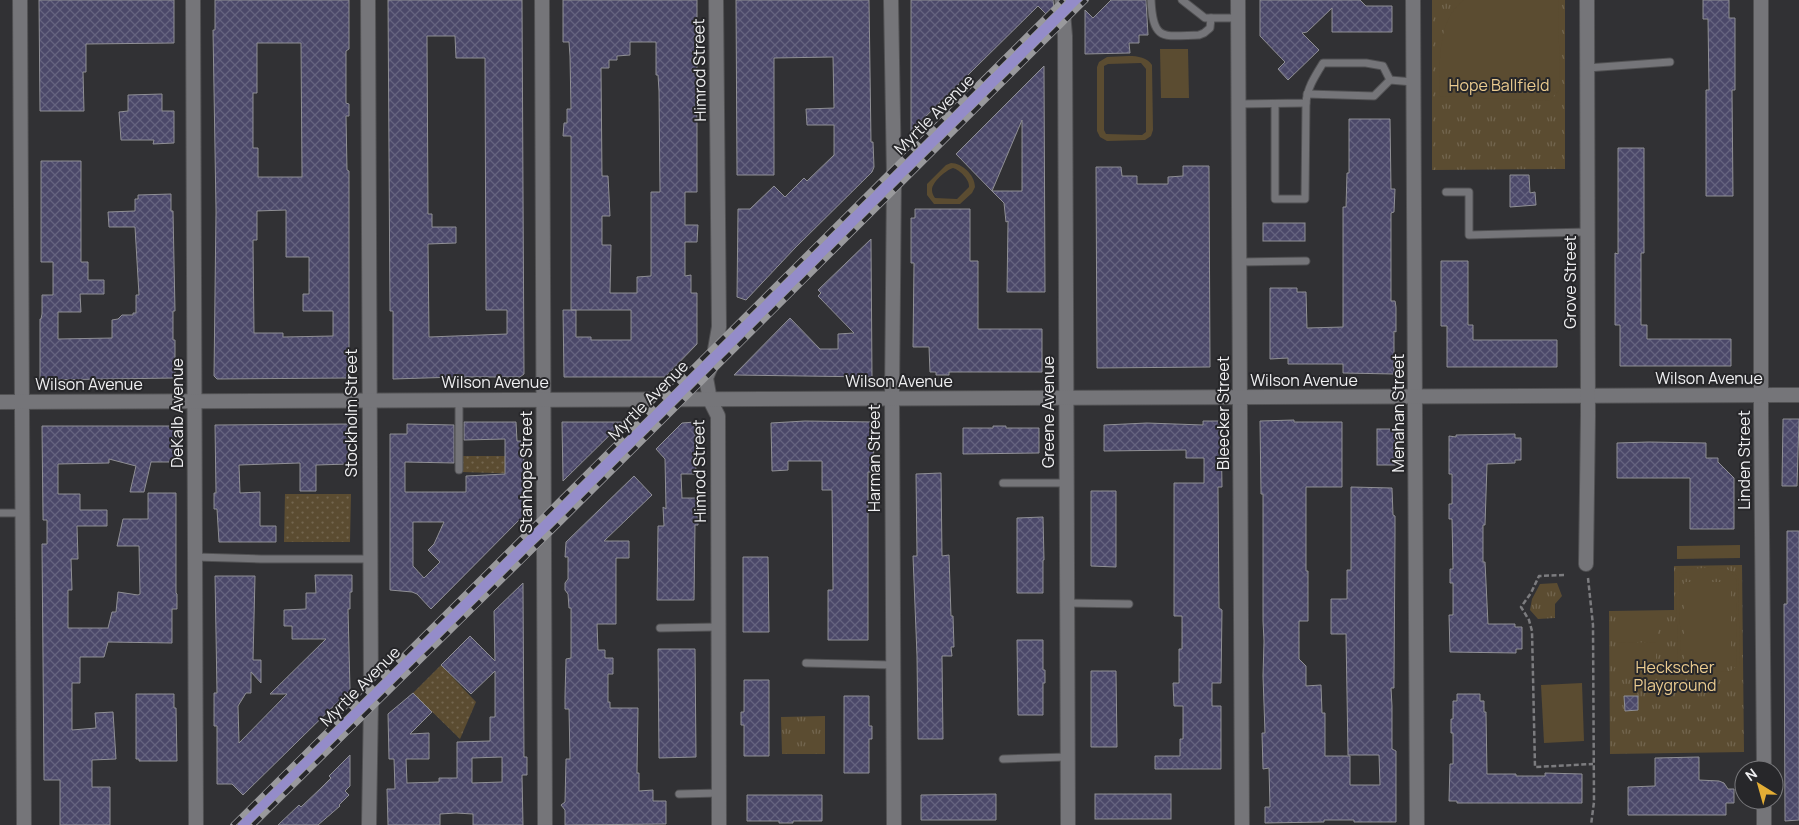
<svg xmlns="http://www.w3.org/2000/svg" width="1799" height="825" viewBox="0 0 1799 825" font-family="Manrope,sans-serif">
	<defs>
		<pattern id="grass-dots" width="8" height="8" patternUnits="userSpaceOnUse" patternTransform="scale(1.25)"><rect width="8" height="8" fill="#5b4c31"/><path d="M2 2h.1M6 6h.1" fill="none" stroke="#73664f" stroke-width="1.8" stroke-linecap="round"/></pattern>
		<pattern id="park-tufts" width="24" height="20" patternUnits="userSpaceOnUse" patternTransform="scale(1.25)"><rect width="24" height="20" fill="#5b4c31"/><path d="M3 7l-1-3M5 7V3M7 7l1-3M15 17l-1-3M17 17v-4M19 17l1-3" fill="none" stroke="#73664f"/></pattern>
		<pattern id="building-cross-hatch" width="8" height="8" patternUnits="userSpaceOnUse" patternTransform="scale(1.25)"><rect width="8" height="8" fill="#4b4869"/><path d="M0 0l8 8M0 8l8-8" fill="none" stroke="#65637f"/></pattern>
	</defs>
	<rect width="100%" height="100%" fill="#313134"/>
	<g fill="url(#grass-dots)">
		<path d="M463 456H524V474L462 472Z"/>
		<path d="M285 494H351L350 542H284Z"/>
		<path d="M441 665 476 702 460 739 413 693Z"/>
	</g>
	<g fill="url(#park-tufts)">
		<path d="M1432 0H1565V169L1432 170Z"/>
		<path d="M1742 565 1744 752 1610 754 1609 611 1674 610V566Z"/>
		<path d="M1557 583 1562 596 1555 604V618L1538 619 1530 610 1532 599 1540 584Z"/>
		<path d="M825 716V754H782L781 717Z"/>
	</g>
	<g fill="#5b4c31" fill-rule="evenodd">
		<path d="M1464 0H1558L1560 89 1549 101 1440 96C1440 65 1436 20 1464 0Z"/>
		<path d="M1160 49H1188L1189 98H1161Z"/>
		<path d="M1107 57C1121 57 1144 52 1152 65L1153 130 1151 136 1145 140 1107 141 1100 137 1097 131V67L1099 62ZM1141 63 1146 69V132L1142 135 1106 134 1104 130V66L1108 64Z"/>
		<path d="M951 163C962 163 975 175 975 187L972 193 960 204H934L927 195V184L946 165ZM953 168C960 170 970 180 969 187L957 199 935 198C933 195 932 193 932 190 932 182 946 170 953 168Z"/>
		<path d="M1740 545V558L1677 559V546Z"/>
		<path d="M1688 569C1703 569 1730 563 1738 578L1740 664 1737 670 1731 675H1689L1683 673 1678 667 1676 580 1680 573ZM1687 572H1728L1732 574 1736 579 1737 661 1736 667 1730 671 1688 672 1681 666 1679 584 1680 577Z"/>
		<rect x="1684" y="582" width="47" height="80"/>
		<rect x="1616" y="614" width="41" height="25"/>
		<path d="M1656 642V670H1616V643Z"/>
		<path d="M1582 683 1584 741 1544 743 1541 685Z"/>
	</g>
	<g fill="url(#building-cross-hatch)" stroke="#8f8f94" fill-rule="evenodd">
		<path d="M39 0H174V43L86 44V72H83L84 111H40Z"/>
		<path d="M215 0H349V49L346 51V103L349 104V116H346L347 170 349 171V378L217 379 214 376 216 211 213 30H215ZM257 43H301L302 177H258V148H253V93H257ZM286 210V257H309V294H303V311H333V336L283 337V333H254L253 240H257V211Z"/>
		<path d="M388 0H522L524 374 520 377H457L393 379V311H390ZM427 36H455L456 58H485L486 310H507V334L429 337 428 244 456 243V227H432V214H428Z"/>
		<path d="M563 0H697V192H685V225H698L697 242H685V276L691 275V293H697V344L665 377H564L563 310H576V337H591V340H631V310H571V136H563L564 123H567V109H571L570 56 569 42H563ZM630 42H656V75H658L659 91 660 192H651V276L637 277V293H610L611 245H602V216H610L608 176H602L601 68H609V60H617V56L630 55Z"/>
		<path d="M736 0H869L871 142H873L874 167 872 172 795 248 746 300 737 297 738 209H750L774 186 785 197 804 178 807 181 834 155V125H807L806 109 834 108 833 57 774 58V175H737Z"/>
		<path d="M911 0H1053L1054 8 1047 15 1038 6 911 131Z"/>
		<path d="M1111 0H1146L1148 35H1139V43H1129L1130 53 1085 54V10L1093 18Z"/>
		<path d="M1260 0H1360L1366 6H1392V32H1332V8L1307 32 1302 33 1319 50 1288 80 1278 69 1285 62 1260 36Z"/>
		<path d="M1703 0H1729V18H1735V90H1732L1733 196H1706V90H1709L1708 19H1703Z"/>
		<path d="M1044 66 1045 292H1007L1008 221 1006 222 1004 203 992 191H1022V120L992 191 956 154Z"/>
		<path d="M162 94V111H174V143L153 144 154 140H121L119 112 128 111V95Z"/>
		<path d="M1349 119H1390L1391 189H1395L1394 212 1391 213V301H1395L1396 307V332L1394 331V374L1343 373V364H1288V358L1270 359V288H1297V292H1306L1307 328 1343 327V207H1346L1347 173H1349Z"/>
		<path d="M1618 148H1644V253H1641V325H1647V339H1731V366H1620V325H1615V253L1618 254Z"/>
		<path d="M41 161H81V262H88V280H104V294H80L81 312H58V339L112 338V320L118 319 122 315H133V313H136V295H139L135 227H109L108 212 135 211V199H138V195L171 194V211H173L175 311H173V340H175V378L40 380V319H41L42 314V295H53V262H41Z"/>
		<path d="M1183 166H1209L1210 367 1097 368 1096 167H1121L1122 176H1137V184H1168V177L1183 176Z"/>
		<path d="M1510 175H1529L1530 193 1535 192 1536 205 1510 207Z"/>
		<path d="M915 209H970V261H978V329H1042V372H949V375H936V372H930L929 347H913L914 263H911V218H915Z"/>
		<rect x="1263" y="223" width="42" height="18"/>
		<path d="M871 239 872 377 734 375 790 318 820 349H838V334L854 333 818 296 821 293 818 290Z"/>
		<path d="M1441 261H1468V325H1473V340H1557V367H1447V326H1441Z"/>
		<path d="M1783 419H1799L1797 486H1782Z"/>
		<path d="M1294 420V422H1342V487H1306V571H1308V621H1299V659L1306 666V686L1321 685 1322 713H1325V756H1350V785H1380L1379 755H1348L1346 634H1331V599H1347V570H1351V487L1392 488 1393 515 1395 516V534L1394 683V688H1391L1392 706V749L1396 751V822H1354V820H1324V822L1265 823V807H1270L1269 768 1263 769 1262 733H1265L1263 676 1264 641 1263 621V494H1261L1260 421Z"/>
		<path d="M805 421 873 422 874 472H868V640H828V590H833L832 490H822V461H788V470L772 471 771 423Z"/>
		<path d="M1203 421H1221L1222 487H1218L1219 608 1222 610 1221 683H1212V706H1221V769H1155V756H1180V739H1183V706H1174L1173 683H1179V649H1182V616H1174V483H1204V458H1186V450L1104 451V425L1147 423 1203 425Z"/>
		<path d="M464 422H516L517 441H524L523 516 431 609 417 594 412 592 390 590V434H407V424L454 425V463L405 462V492H466V476L505 474V439L464 440ZM413 522H444L434 544 428 550 440 562 424 578 413 566Z"/>
		<path d="M562 422H623L563 481Z"/>
		<path d="M695 422 696 474H681L682 498H698V525H695L694 600H657L658 526H664L663 507 666 509 665 459 656 449 682 423Z"/>
		<path d="M350 424 352 441 350 443V464L316 465V491H300V463L239 465 240 493 260 492V526H276V542H219L217 509H214V493H216L215 425Z"/>
		<path d="M42 426H175V462H151L144 492H130L136 466 109 459V463L58 464V494H80V510H107V526H77L78 559H71L72 590H68V628H108L112 612H116L118 592 138 595 140 594 139 546H117L123 519H148V493H176V593L177 594V609H172V643L108 642 104 657H80V683H72V730L96 728 95 713 113 712 116 759 92 760V787H110V825H60V780H44L42 544H47V520H43Z"/>
		<path d="M993 426H1006V428H1039V453L963 454V428H993Z"/>
		<rect x="1377" y="429" width="18" height="36"/>
		<path d="M1515 434V438H1521V460H1515V463L1487 464 1485 525H1483V562H1485L1488 624H1515V627H1522V649H1516V653L1450 652 1449 615H1453V583H1450V569H1453L1452 519H1449V504H1452V474H1449V436L1456 437V435Z"/>
		<path d="M1649 442 1706 443V458H1718V462L1734 478V529H1690V478H1617V443Z"/>
		<path d="M941 473 942 556 949 555 951 616H953L954 647H951L952 656H942L943 739H918L917 656 913 556H917L916 474Z"/>
		<path d="M634 476 652 495 604 541H629V558H616V624H597L598 650H605V658H613V674H608V702H610V708H638L637 773H639V791L653 790V801H666V824L565 825V810L561 805 565 802 566 759H570L569 709H565V696L566 659 571 658V608H569L568 594 565 590V583L568 579V557H565L566 542Z"/>
		<path d="M1091 491H1116V567L1091 566Z"/>
		<path d="M1043 517 1044 560H1043V593H1017V518Z"/>
		<path d="M1787 531H1799V820L1785 821 1784 604H1787Z"/>
		<path d="M743 557H768L769 632H743Z"/>
		<path d="M315 575H352V592H350V609H348L350 690 243 795 232 784H217V726H214V693H217L215 576H255L253 660H261V683L251 672V693H246L238 706 239 743 287 694H270L326 639H292V626H284V610L306 609V593H316Z"/>
		<path d="M523 583 524 757H527V775H522L523 825H473V814L456 813 440 814V825H388L387 789H395L394 759H389L388 714 413 693 432 712 410 734 429 733V759H406L407 783 439 782V778H457V742L490 741V717H495V671L471 694 441 665 470 636 495 661 494 611ZM502 757V782L472 783V758Z"/>
		<path d="M1017 640H1043V670H1045V683H1043V715H1018Z"/>
		<path d="M658 649H695L696 757 659 758Z"/>
		<path d="M1091 671H1116L1117 747H1091Z"/>
		<path d="M744 680H769V756H744V725H741V712H744Z"/>
		<path d="M136 694H174V708H176L177 761H139V759H136Z"/>
		<path d="M1457 694H1480V701H1484V712H1486L1487 774H1516V776H1545V773L1582 774V803H1457V801H1449L1450 764H1453V733H1451V719H1453V701H1457Z"/>
		<path d="M844 696H869V726H872V739H869V773H844Z"/>
		<path d="M1624 696H1638V710L1625 711Z"/>
		<path d="M350 755V786L345 791 349 795 339 805 340 806 318 825H278L299 805 301 807 321 788 331 778 329 776Z"/>
		<path d="M1699 757V780L1719 781 1724 783 1728 789H1734V803H1726V815H1628V787L1655 786V758Z"/>
		<path d="M996 794V820H921V795Z"/>
		<rect x="1095" y="794" width="76" height="25"/>
		<path d="M747 795H822V821H793V823H779V821H747Z"/>
	</g>
	<g fill="none" stroke-linecap="round" stroke-linejoin="round">
		<g stroke="#515153" stroke-width="9">
			<g id="lane">
				<path d="M1151 0C1153 42 1163 36 1199 35L1204 33 1210 28 1211 18"/>
				<path d="M1182 0 1205 18H1239"/>
				<path d="M1587 68 1670 62"/>
				<path d="M1307 94 1374 96 1390 80"/>
				<path d="M1239 104 1306 103C1307 88 1315 76 1323 63H1366L1383 66 1390 80 1413 82"/>
				<path d="M1275 104V199H1305L1306 103"/>
				<path d="M1446 192H1469V235L1588 232"/>
				<path d="M1240 262 1306 261"/>
				<path d="M459 400V470"/>
				<path d="M1003 483H1066"/>
				<path d="M0 513H22"/>
				<path d="M195 557 261 559H370"/>
				<path d="M1067 603 1129 604"/>
				<path d="M660 628 718 627"/>
				<path d="M806 663 893 665"/>
				<path d="M1003 759 1067 757"/>
				<path d="M679 794 719 793"/>
			</g>
		</g>
		<g stroke="#515153" stroke-width="16">
			<g id="street">
				<path d="M20 0 24 825"/>
				<path d="M193 0 196 825"/>
				<path d="M368 0 371 699 369 825"/>
				<path d="M542 0 545 825"/>
				<path d="M716 0 719 327 713 361 706 378 710 400 718 416 719 825"/>
				<path d="M891 0 894 178 892 398 894 825"/>
				<path d="M1062 0 1065 36 1068 825"/>
				<path d="M1238 0 1242 825"/>
				<path d="M1413 0 1417 825"/>
				<path d="M1761 0V413L1764 770"/>
				<path d="M0 402 1799 395"/>
				<path d="M1586 564 1588 415 1587 0"/>
				<path d="M1764 800V825"/>
			</g>
		</g>
		<g stroke="#515153" stroke-width="18">
			<path id="primary" d="M245 825 1075 0"/>
		</g>
		<g stroke="#7c7c7f" stroke-width="2.5" stroke-dasharray="5 2.5" stroke-linecap="butt">
			<path d="M1564 575 1539 576 1531 593 1521 607 1529 620 1532 631 1535 767 1593 764"/>
			<path d="M1588 578 1593 625 1594 802 1591 825"/>
		</g>
		<use href="#lane" stroke="#757579" stroke-width="7"/>
		<use href="#street" stroke="#757579" stroke-width="14"/>
		<use href="#primary" stroke="#948cc9" stroke-width="15"/>
		<g stroke="#99999c" stroke-width="5.5">
			<g id="rail">
				<path d="M233 825 1063 0"/>
				<path d="M253 825 562 521 1086 0"/>
			</g>
		</g>
		<use href="#rail" stroke="#27272a" stroke-width="4" stroke-dasharray="11" stroke-linecap="butt"/>
	</g>
	<g text-anchor="middle" stroke-width="4" stroke-linejoin="round" paint-order="stroke">
		<g font-size="16" fill="#efeff1" stroke="#27272a">
			<text transform="translate(699 70) rotate(-91)" y="6">Himrod Street</text>
			<text transform="translate(934 114) rotate(-45)" y="6">Myrtle Avenue</text>
			<text transform="translate(1570 282) rotate(-90)" y="6">Grove Street</text>
			<text x="1709" y="384">Wilson Avenue</text>
			<text x="1304" y="386">Wilson Avenue</text>
			<text x="899" y="387">Wilson Avenue</text>
			<text x="495" y="388">Wilson Avenue</text>
			<text x="89" y="390">Wilson Avenue</text>
			<text transform="translate(648 400) rotate(-45)" y="6">Myrtle Avenue</text>
			<text transform="translate(1048 412) rotate(-90)" y="6">Greene Avenue</text>
			<text transform="translate(177 413) rotate(-90)" y="6">DeKalb Avenue</text>
			<text transform="translate(351 413) rotate(-90)" y="6">Stockholm Street</text>
			<text transform="translate(1223 413) rotate(-90)" y="6">Bleecker Street</text>
			<text transform="translate(1398 413) rotate(-90)" y="6">Menahan Street</text>
			<text transform="translate(874 458) rotate(-90)" y="6">Harman Street</text>
			<text transform="translate(1744 460) rotate(-90)" y="6">Linden Street</text>
			<text transform="translate(699 471) rotate(-91)" y="6">Himrod Street</text>
			<text transform="translate(526 472) rotate(-90)" y="6">Stanhope Street</text>
			<text transform="translate(360 686) rotate(-45)" y="6">Myrtle Avenue</text>
		</g>
		<g font-size="16" fill="#ebcb8f" stroke="#27272a">
			<text x="1499" y="91">Hope Ballfield</text>
			<text x="1675" y="673">Heckscher<tspan x="1675" dy="18">Playground</tspan></text>
		</g>
	</g>
	<g transform="translate(1759 785) rotate(323)"><circle r="24" fill="#27272a" stroke="#77777a"/>
	<path d="M0-4L9 19L0 12L-9 19Z" fill="#e4ae35"/>
	<text y="-8" font-size="14" font-weight="bold" text-anchor="middle" fill="#efeff1">N</text>
	</g>
</svg>
